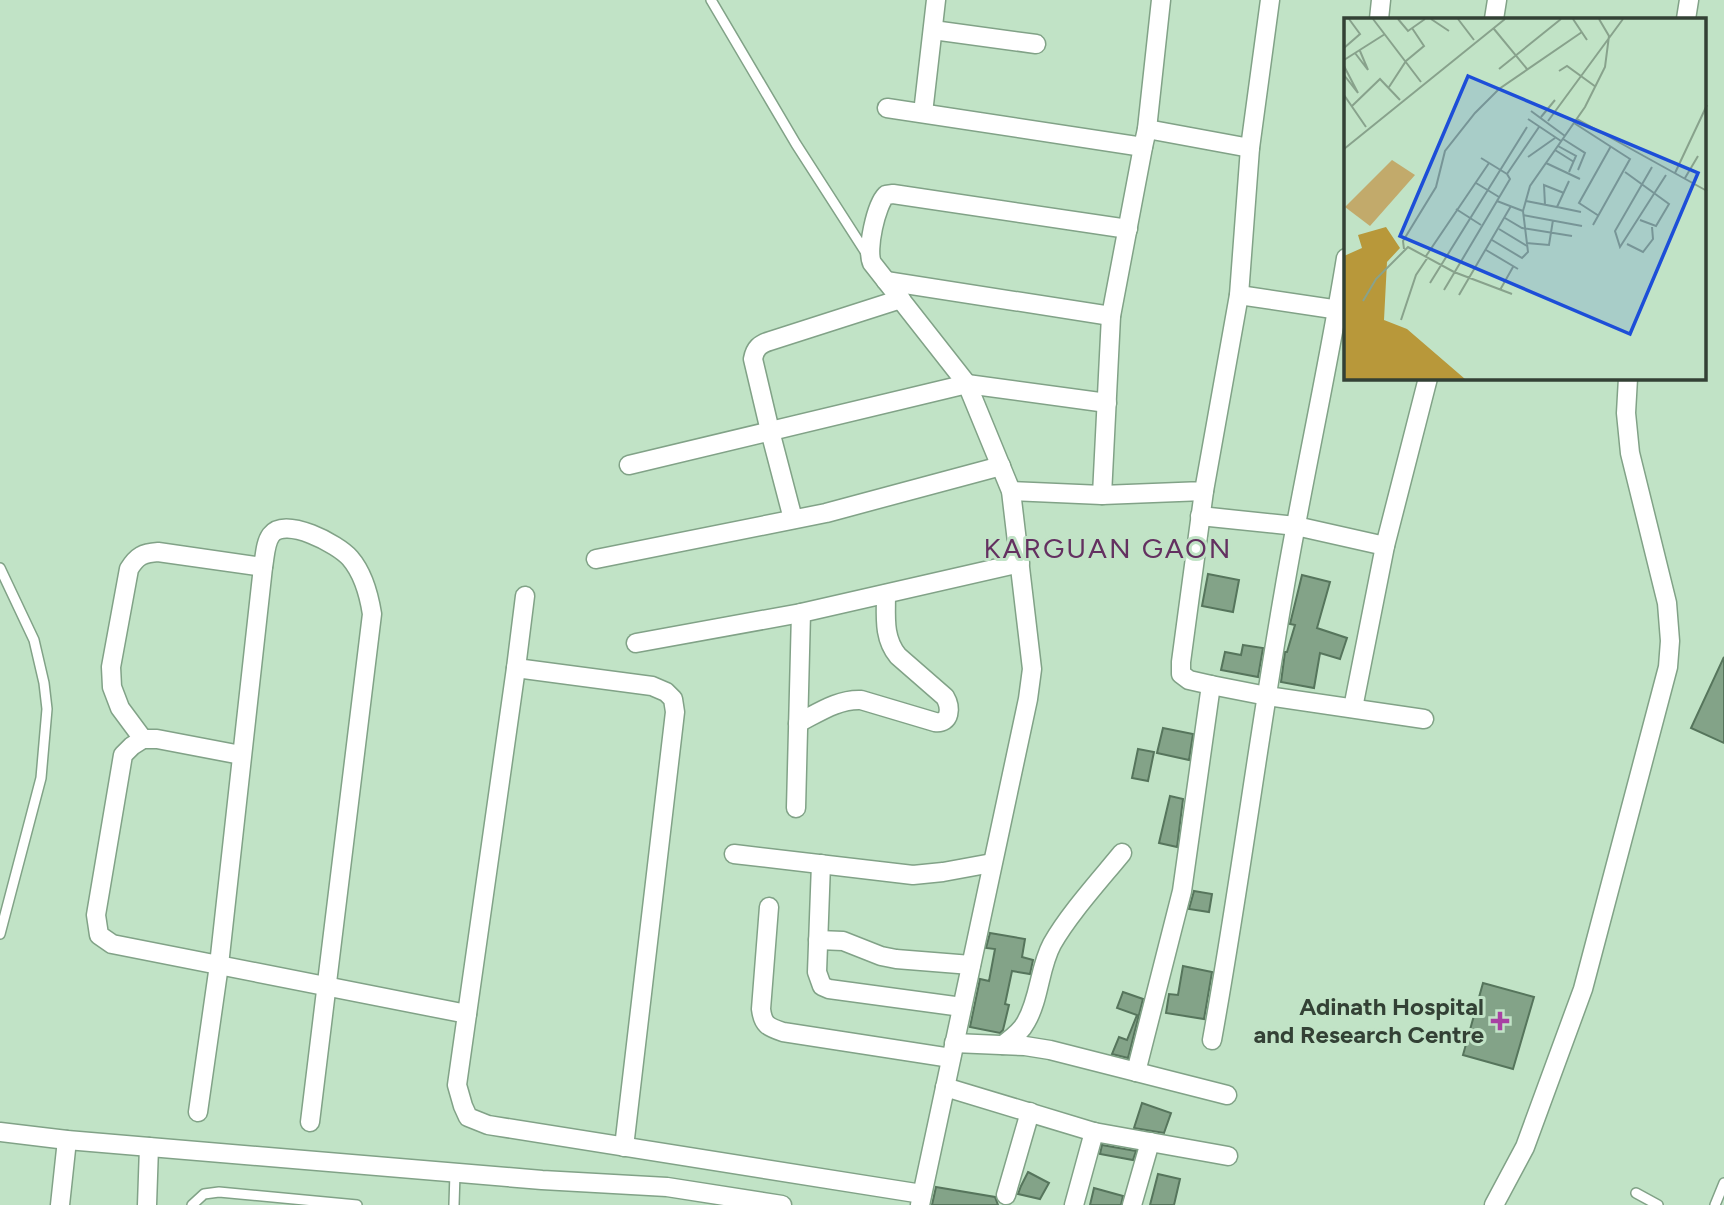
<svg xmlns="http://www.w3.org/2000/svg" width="1724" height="1205" viewBox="0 0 1724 1205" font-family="Figtree,sans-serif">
	<rect width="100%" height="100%" fill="#c1e3c6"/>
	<g fill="#83a388" stroke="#56755c" stroke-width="2">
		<path d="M1208 574 1239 580 1233 612 1202 606Z"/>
		<path d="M1302 575 1330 582 1317 628 1347 638 1340 659 1320 653 1314 688 1281 682 1285 652H1287L1295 625 1290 624Z"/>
		<path d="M1243 645 1263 648 1258 677 1221 670 1225 652 1241 655Z"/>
		<path d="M1724 657V743L1691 728Z"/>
		<path d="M1163 728 1193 734 1189 760 1157 753Z"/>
		<path d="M1138 749 1154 752 1148 781 1132 778Z"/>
		<path d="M1170 796 1183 799 1177 847 1159 843Z"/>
		<path d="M1194 891 1212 894 1209 912 1189 909Z"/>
		<path d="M990 933 1025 939 1022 957 1033 960 1030 974 1012 971 1005 1004 1009 1005 1003 1030 1000 1033 970 1027 980 979 989 981 995 949 986 948Z"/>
		<path d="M1183 966 1212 972 1204 1019 1166 1013 1169 994 1178 995Z"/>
		<path d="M1483 983 1534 997 1513 1069 1463 1055Z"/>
		<path d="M1123 992 1143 999 1128 1058 1112 1054 1119 1037 1127 1040 1137 1015 1117 1008Z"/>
		<path d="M1142 1103 1171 1113 1164 1133 1134 1128Z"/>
		<path d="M1102 1145 1136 1151 1133 1160 1100 1154Z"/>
		<path d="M1028 1172 1049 1183 1040 1199 1018 1194 1021 1186Z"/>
		<path d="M1158 1174 1180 1179 1174 1205H1150Z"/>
		<path d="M936 1187 995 1197 998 1205H932Z"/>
		<path d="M1094 1188 1123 1196 1121 1205H1090Z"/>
	</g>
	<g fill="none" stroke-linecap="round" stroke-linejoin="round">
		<g stroke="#81a287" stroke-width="12">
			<g id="lane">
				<path d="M711 0 796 144 868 256"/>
				<path d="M0 568 34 640 44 683 47 709 41 778 0 934"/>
				<path d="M1636 1193 1658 1205"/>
				<path d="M192 1205 204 1194 219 1192 357 1205"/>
				<path d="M454 1205 455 1173"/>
				<path d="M1715 1205 1724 1183"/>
			</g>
		</g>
		<g stroke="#81a287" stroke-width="21">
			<g id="street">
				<path d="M1379 19 1381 0"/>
				<path d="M1494 19 1497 0"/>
				<path d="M1686 19 1689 0"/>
				<path d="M933 30 1036 44"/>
				<path d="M887 108 1143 147"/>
				<path d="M923 113 936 0"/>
				<path d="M1147 129 1250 148"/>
				<path d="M886 281 1111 316"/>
				<path d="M1239 295 1346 311"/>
				<path d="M629 465 967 384 1107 403"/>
				<path d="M1011 491 1102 495 1204 491 1239 295 1250 148 1270 0"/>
				<path d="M1102 495 1111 316 1143 147 1147 129 1161 0"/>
				<path d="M1200 516 1296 526 1385 546"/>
				<path d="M793 519 770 431 753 359C755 348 760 344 770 341L901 299"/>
				<path d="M596 559 826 513 1001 466"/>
				<path d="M525 596 516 668 457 1085 463 1106 468 1117 488 1125 922 1194"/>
				<path d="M636 643 801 613"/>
				<path d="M516 668 652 686 666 692 673 699 675 712 624 1147"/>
				<path d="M1211 685 1267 696 1424 719"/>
				<path d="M1353 708 1385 546 1428 378"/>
				<path d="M798 723C818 713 838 699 861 700L935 722C951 724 951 707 945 697L898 656C883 638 886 616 886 594"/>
				<path d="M143 739 120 708 112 687 111 667 129 569C137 556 143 553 158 552L263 567"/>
				<path d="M241 755 157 739H143L132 746 123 755 96 915 99 935 112 944 467 1014"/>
				<path d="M796 808 801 613 1020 563"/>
				<path d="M734 854 913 875 943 872 992 863"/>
				<path d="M821 864 817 972 822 986 829 989 962 1007"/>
				<path d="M769 907 761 1009C763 1025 768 1027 783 1032L951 1058"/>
				<path d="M818 940 843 941 881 956 896 959 971 965"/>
				<path d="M1212 1040C1239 891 1258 740 1284 591 1303 479 1328 369 1346 258"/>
				<path d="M954 1043 1025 1046 1050 1050 1227 1095"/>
				<path d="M1003 1045C1012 1038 1021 1032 1026 1022 1040 998 1039 968 1052 944 1069 914 1100 880 1122 853"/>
				<path d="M1136 1072 1182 891 1211 685 1189 680 1181 674V662L1204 491"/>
				<path d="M945 1087 1094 1132 1228 1156"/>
				<path d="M198 1112 219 965 263 567C265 557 265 543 271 535 285 516 338 544 350 558 363 573 369 595 372 614L310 1122"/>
				<path d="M0 1132 67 1140 542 1180 667 1187 782 1205"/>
				<path d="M1006 1195 1030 1112"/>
				<path d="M60 1205 67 1140"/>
				<path d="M147 1205 149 1147"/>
				<path d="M920 1205 1028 699 1032 669 1011 491 967 384 872 263C866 250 876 205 886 195L893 194 1128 229"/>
				<path d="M1074 1205 1094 1132"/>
				<path d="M1132 1205 1150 1142"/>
				<path d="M1494 1205 1525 1147 1583 989 1668 667 1670 641 1667 603 1630 453 1626 413 1628 378"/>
			</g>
		</g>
		<use href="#lane" stroke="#fff" stroke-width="9"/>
		<use href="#street" stroke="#fff" stroke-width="18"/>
	</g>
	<path fill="#a841a3" stroke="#c1e3c6" stroke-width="2.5" d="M1496.5 1010.5h7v7h7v7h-7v7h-7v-7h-7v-7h7z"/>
	<g text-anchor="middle" stroke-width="6" stroke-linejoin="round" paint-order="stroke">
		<g font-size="24" font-weight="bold" fill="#334135" stroke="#c1e3c6" text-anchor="end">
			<text x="1484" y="1015">Adinath Hospital<tspan x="1484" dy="28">and Research Centre</tspan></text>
		</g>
		<g font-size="28" letter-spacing="2" fill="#633060" stroke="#c1e3c6">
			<text x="1108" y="558">KARGUAN GAON</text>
		</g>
	</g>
	<g transform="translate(1344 18)">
		<rect width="362" height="362" fill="#c1e3c6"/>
		<path d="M48 142 71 157 26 208 1 189Z" fill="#c2aa6b"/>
		<path d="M42 209 56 230 43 244 40 302 63 311 121 361H0V238L18 230 14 217Z" fill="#b8983a"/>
		<path fill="none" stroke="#88a28c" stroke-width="2" d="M29 1 77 64M54 1 64 13 81 1M87 1 105 13M114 1 130 22M229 1 243 22M150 11 183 51M0 30 16 16 5 1M11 35 24 52 16 33M0 42 41 16M0 48 14 75 0 57M155 51 217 1M215 53 223 48 252 69M45 69 62 43 80 28 68 10M0 77 22 109M8 88 36 61 56 82M187 93 221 118M197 99 211 82M184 101 217 123M233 101 363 173M204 103 279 1M230 105 286 141 249 207M219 121 241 135 234 152M214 128 232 138 225 154M0 131 161 1M211 132 230 144M184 139 211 120M137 140 163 156M202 145 236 161M308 149 271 213 276 229 322 157M281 154 325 186 312 208 296 202M331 155 363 87M341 160 354 138M132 165 155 179M153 183 166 161 163 156 195 109M182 183 213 189 225 163M201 187 200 167 220 175M213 189 237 194M112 191 137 207M179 197 238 208M255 198 235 185 267 128M161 200 178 210 228 218M155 211 183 228M148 222 178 240 184 234 179 193 186 168 241 89 261 49 265 18 255 1M182 225 205 227 209 202M283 226 299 234 309 221 308 209M60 231 59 223 92 169 101 133 131 95 155 71 238 14M142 232 174 251M82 238 145 145M86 265 183 109M100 272 153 183 179 193M156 272 169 249M115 277 167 188M19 283 32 261 64 229 110 254 168 276M57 302 72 257 84 239"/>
		<path fill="#1d4ed8" fill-opacity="0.15" stroke="#1d4ed8" stroke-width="3.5" d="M124 58 354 155 286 316 56 218Z"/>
		<rect width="362" height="362" fill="none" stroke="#334135" stroke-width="3.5"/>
	</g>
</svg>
